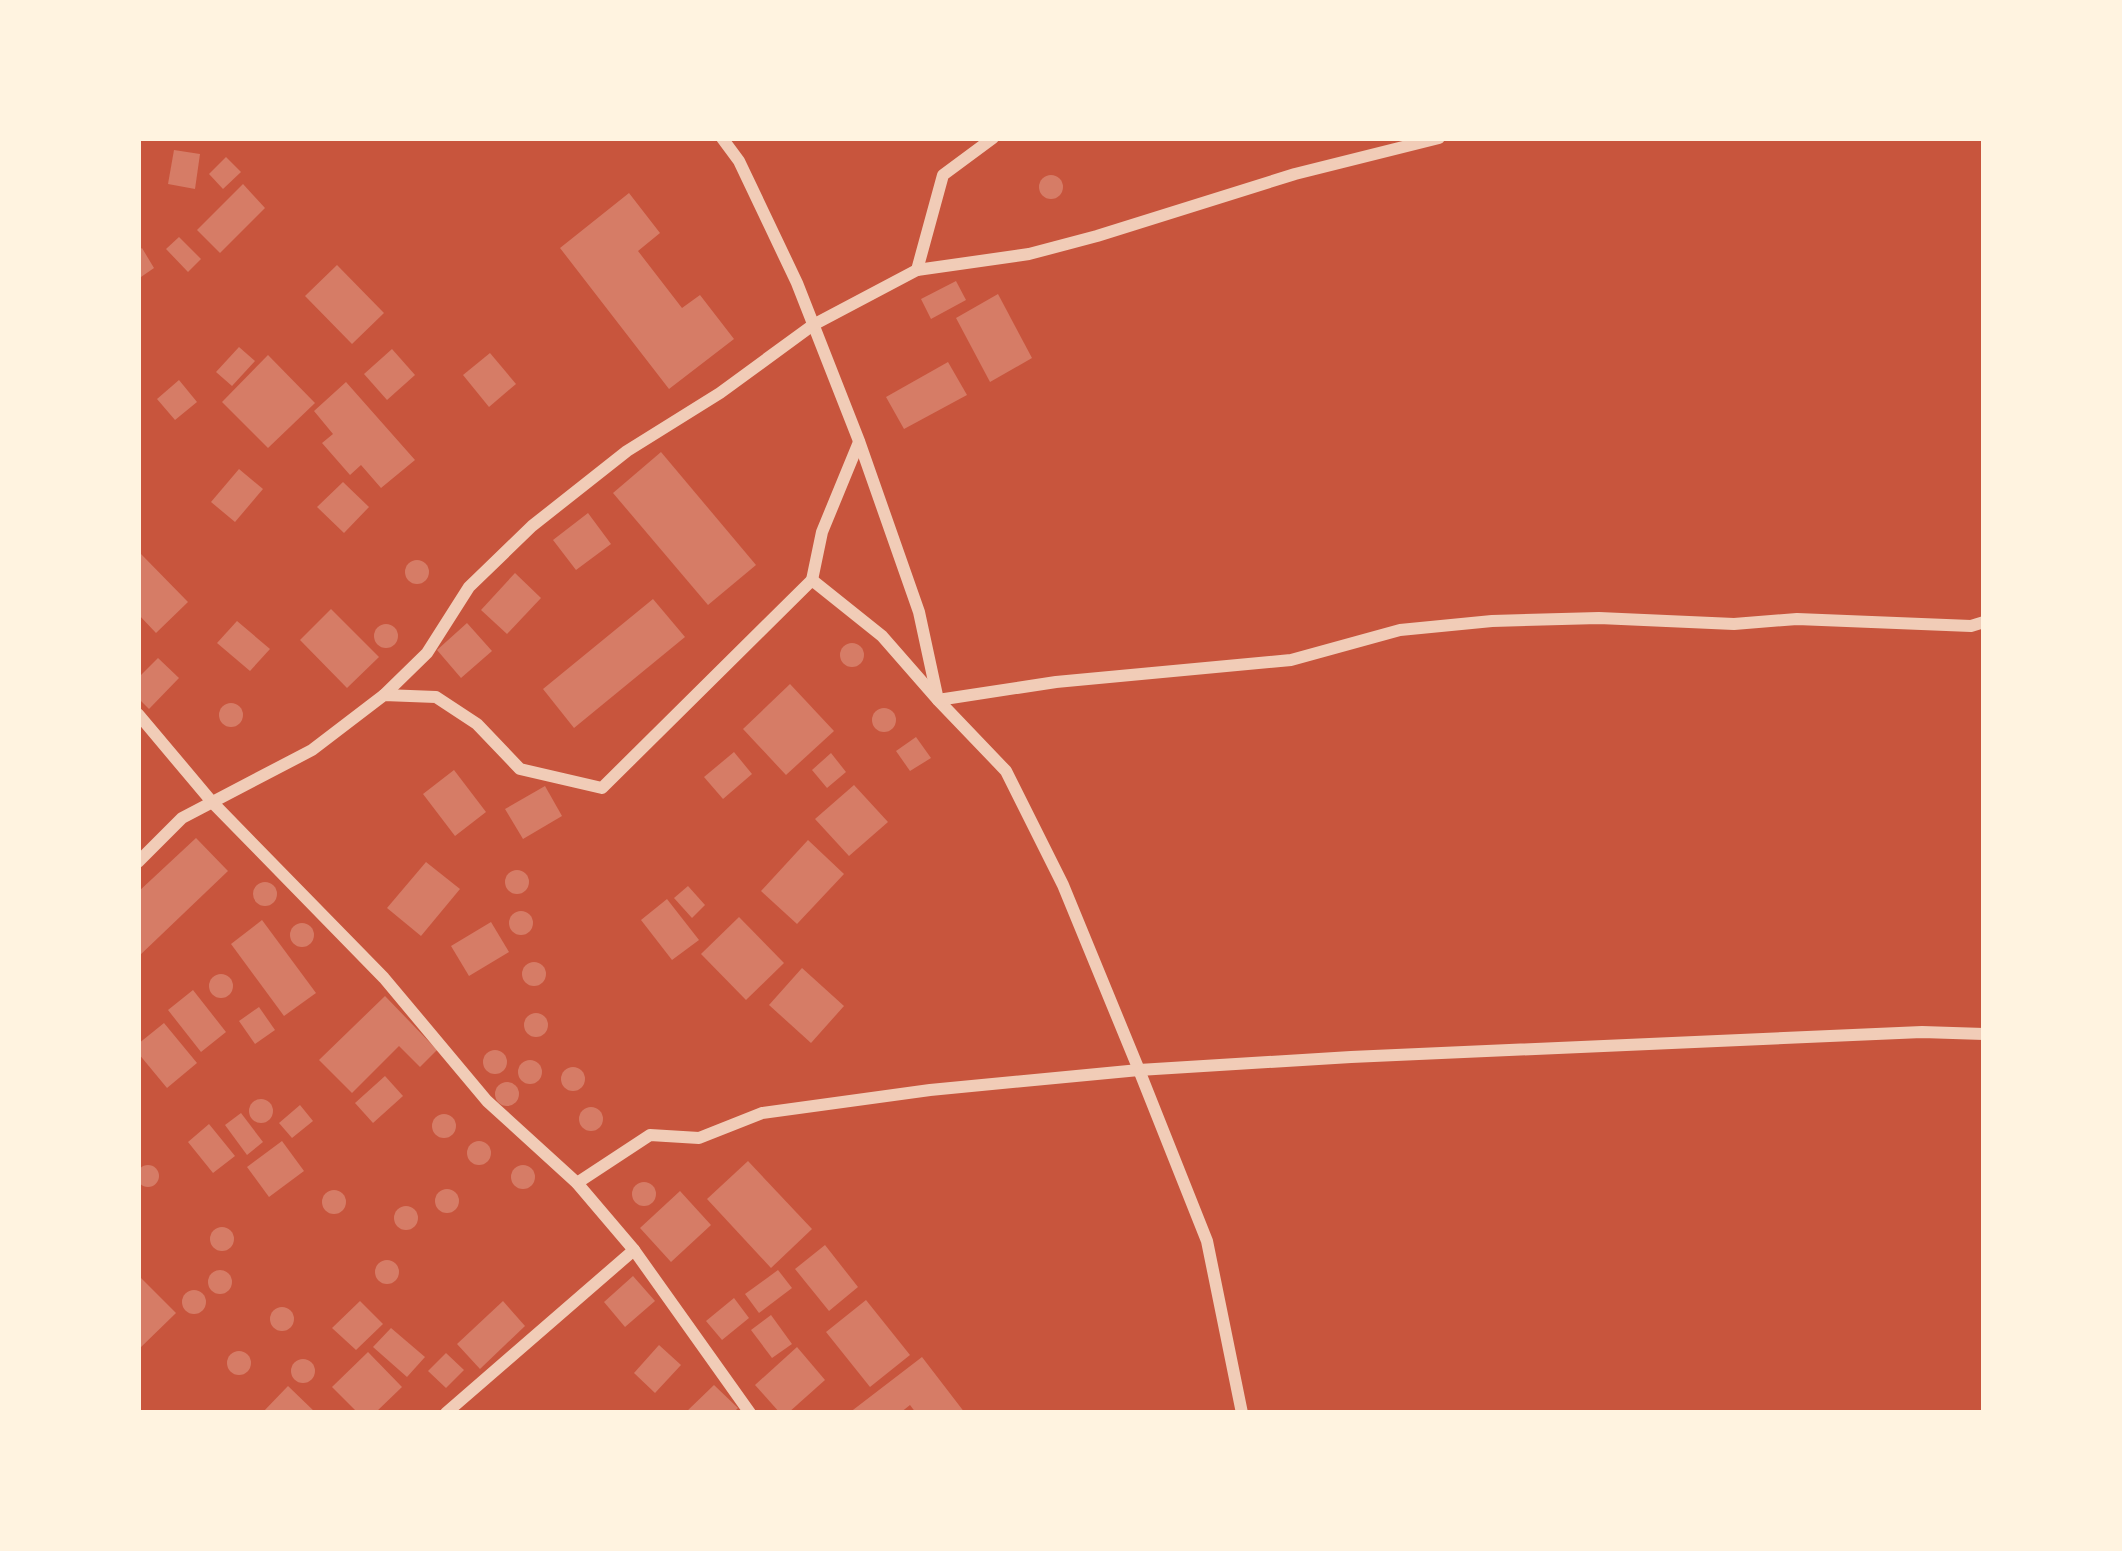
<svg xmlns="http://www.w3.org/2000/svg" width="2122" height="1551" viewBox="0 0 2122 1551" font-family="Karla,sans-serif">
	<rect width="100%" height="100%" fill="#c8553d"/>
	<g fill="#d67c66">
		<path d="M174 150 200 154 195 189 168 184Z"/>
		<path d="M226 157 241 172 223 189 209 174Z"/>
		<circle cx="1051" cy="187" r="12"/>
		<path d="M243 184 265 208 220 253 197 230Z"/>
		<path d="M629 193 660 233 638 251 682 308 700 295 734 339 669 389 560 248Z"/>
		<path d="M179 237 201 259 188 272 166 249Z"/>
		<path d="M142 248 154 268 141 277 138 251Z"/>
		<path d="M337 265 384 313 352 344 305 296Z"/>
		<path d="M956 281 966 300 931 319 921 299Z"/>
		<path d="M998 294 1032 358 990 382 956 318Z"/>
		<path d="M239 347 255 361 232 386 216 372Z"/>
		<path d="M392 349 415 375 387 400 364 374Z"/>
		<path d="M490 353 516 384 489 407 463 375Z"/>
		<path d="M268 355 315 403 268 448 222 402Z"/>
		<path d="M948 362 967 395 904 429 886 397Z"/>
		<path d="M179 380 197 402 175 420 157 399Z"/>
		<path d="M346 382 415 460 381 488 361 465 350 475 322 443 333 434 314 411Z"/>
		<path d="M661 452 756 565 708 605 613 493Z"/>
		<path d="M239 469 263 489 235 522 211 502Z"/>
		<path d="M343 482 369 507 344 533 317 507Z"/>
		<path d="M588 513 611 544 576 570 553 540Z"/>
		<path d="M141 554 188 602 156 633 138 614Z"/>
		<circle cx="417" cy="572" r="12"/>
		<path d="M515 573 541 598 507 634 481 610Z"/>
		<path d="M653 599 685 637 574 728 543 689Z"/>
		<path d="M331 609 379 657 347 688 300 640Z"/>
		<path d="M237 621 270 649 250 671 217 643Z"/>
		<path d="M467 623 492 651 461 678 437 650Z"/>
		<circle cx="386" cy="636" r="12"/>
		<circle cx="852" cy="655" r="12"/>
		<path d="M158 658 179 678 149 709 138 698V678Z"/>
		<path d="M790 684 834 731 786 775 743 729Z"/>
		<circle cx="231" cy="715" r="12"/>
		<circle cx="884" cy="720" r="12"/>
		<path d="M916 737 931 758 910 771 896 751Z"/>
		<path d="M734 752 752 774 723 799 704 777Z"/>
		<path d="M831 753 846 772 827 788 812 770Z"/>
		<path d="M454 770 486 812 455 836 423 794Z"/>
		<path d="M854 785 888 822 849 856 815 819Z"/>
		<path d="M545 786 562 816 523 839 505 809Z"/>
		<path d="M196 838 228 871 138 957V892Z"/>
		<path d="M808 840 844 874 797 924 761 891Z"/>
		<path d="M426 862 460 889 421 936 387 908Z"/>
		<circle cx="517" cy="882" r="12"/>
		<circle cx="265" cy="894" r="12"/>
		<path d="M688 886 705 905 692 918 674 898Z"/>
		<path d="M667 899 699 940 672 960 641 920Z"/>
		<circle cx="521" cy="923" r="12"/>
		<path d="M739 917 784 963 746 1000 701 954Z"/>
		<path d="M262 920 316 993 284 1016 231 944Z"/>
		<path d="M491 922 509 952 469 976 451 946Z"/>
		<circle cx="302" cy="935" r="12"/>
		<circle cx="534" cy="974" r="12"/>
		<path d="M802 968 844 1006 811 1043 769 1005Z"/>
		<circle cx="221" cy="986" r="12"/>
		<path d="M193 990 226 1032 201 1052 168 1010Z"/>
		<path d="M385 996 437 1050 420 1067 399 1046 352 1093 319 1060Z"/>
		<path d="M259 1007 275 1030 255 1044 239 1021Z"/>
		<circle cx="536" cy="1025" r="12"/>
		<path d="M164 1023 197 1063 167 1088 138 1053V1044Z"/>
		<circle cx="495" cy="1062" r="12"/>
		<circle cx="530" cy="1072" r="12"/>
		<circle cx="573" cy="1079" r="12"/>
		<path d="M385 1076 403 1096 373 1123 355 1103Z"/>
		<circle cx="507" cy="1094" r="12"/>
		<circle cx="261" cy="1111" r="12"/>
		<path d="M300 1105 313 1121 292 1138 279 1123Z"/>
		<circle cx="591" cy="1119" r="12"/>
		<path d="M241 1113 263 1142 247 1155 225 1125Z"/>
		<circle cx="444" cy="1126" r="12"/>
		<path d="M209 1124 235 1156 213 1173 188 1142Z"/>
		<path d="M282 1141 304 1171 269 1197 247 1167Z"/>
		<circle cx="479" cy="1153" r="12"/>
		<path d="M748 1161 812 1229 771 1268 707 1199Z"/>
		<circle cx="148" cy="1176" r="11"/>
		<circle cx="523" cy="1177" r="12"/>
		<circle cx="644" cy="1194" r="12"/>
		<circle cx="447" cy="1201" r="12"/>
		<circle cx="334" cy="1202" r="12"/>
		<path d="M680 1191 711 1225 671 1262 640 1228Z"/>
		<circle cx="406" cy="1218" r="12"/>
		<circle cx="222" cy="1239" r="12"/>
		<path d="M825 1245 858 1287 829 1311 795 1269Z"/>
		<circle cx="387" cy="1272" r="12"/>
		<path d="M778 1270 792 1288 759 1313 745 1294Z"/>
		<circle cx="220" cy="1282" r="12"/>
		<path d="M633 1276 655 1301 625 1327 604 1302Z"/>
		<path d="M140 1277 176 1313 138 1350V1280Z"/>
		<circle cx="194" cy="1302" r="12"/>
		<path d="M734 1298 749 1318 722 1340 706 1321Z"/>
		<path d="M866 1300 910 1355 870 1387 826 1332Z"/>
		<path d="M360 1301 383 1324 356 1350 332 1328Z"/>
		<path d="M503 1301 525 1326 480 1369 457 1344Z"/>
		<circle cx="282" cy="1319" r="12"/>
		<path d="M771 1315 792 1344 772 1358 751 1330Z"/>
		<path d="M391 1328 425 1357 407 1377 373 1347Z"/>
		<path d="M659 1345 681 1365 655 1393 634 1373Z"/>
		<path d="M797 1347 825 1380 788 1413H780L755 1385Z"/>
		<circle cx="239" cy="1363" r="12"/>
		<path d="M368 1352 402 1387 375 1413H358L332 1387Z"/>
		<path d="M446 1353 464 1370 446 1388 428 1371Z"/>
		<path d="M922 1357 965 1413H916L910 1405 900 1413H849Z"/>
		<circle cx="303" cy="1371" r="12"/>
		<path d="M714 1385 738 1408 733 1413H685Z"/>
		<path d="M288 1386 316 1413H262Z"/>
	</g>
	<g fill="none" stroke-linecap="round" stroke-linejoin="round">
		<g stroke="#f1ccb7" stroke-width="12">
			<path d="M722 138 739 161 797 283 859 441 919 612 938 700 1006 771 1063 885 1139 1070 1207 1241 1242 1413"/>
			<path d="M917 270 943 175 993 138"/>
			<path d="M812 580 822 532 859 442"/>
			<path d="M384 695 427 653 469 587 532 526 627 451 720 393 813 325 917 270 1029 254 1097 236 1295 174 1439 138"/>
			<path d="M138 714 212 802 384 978 487 1101 577 1183 634 1250 750 1413"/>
			<path d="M138 862 182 818 312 750 384 695 436 697 477 724 520 769 602 788 812 580 882 636 938 700 1056 682 1291 660 1400 630 1492 621 1599 618 1734 624 1797 619 1971 626 1984 622"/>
			<path d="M577 1183 650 1135 699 1138 762 1113 930 1090 1139 1070 1351 1057 1922 1032 1984 1034"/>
			<path d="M446 1413 634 1250"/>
		</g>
	</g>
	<rect width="2122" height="1551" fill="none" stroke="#fff3e0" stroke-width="282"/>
</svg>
